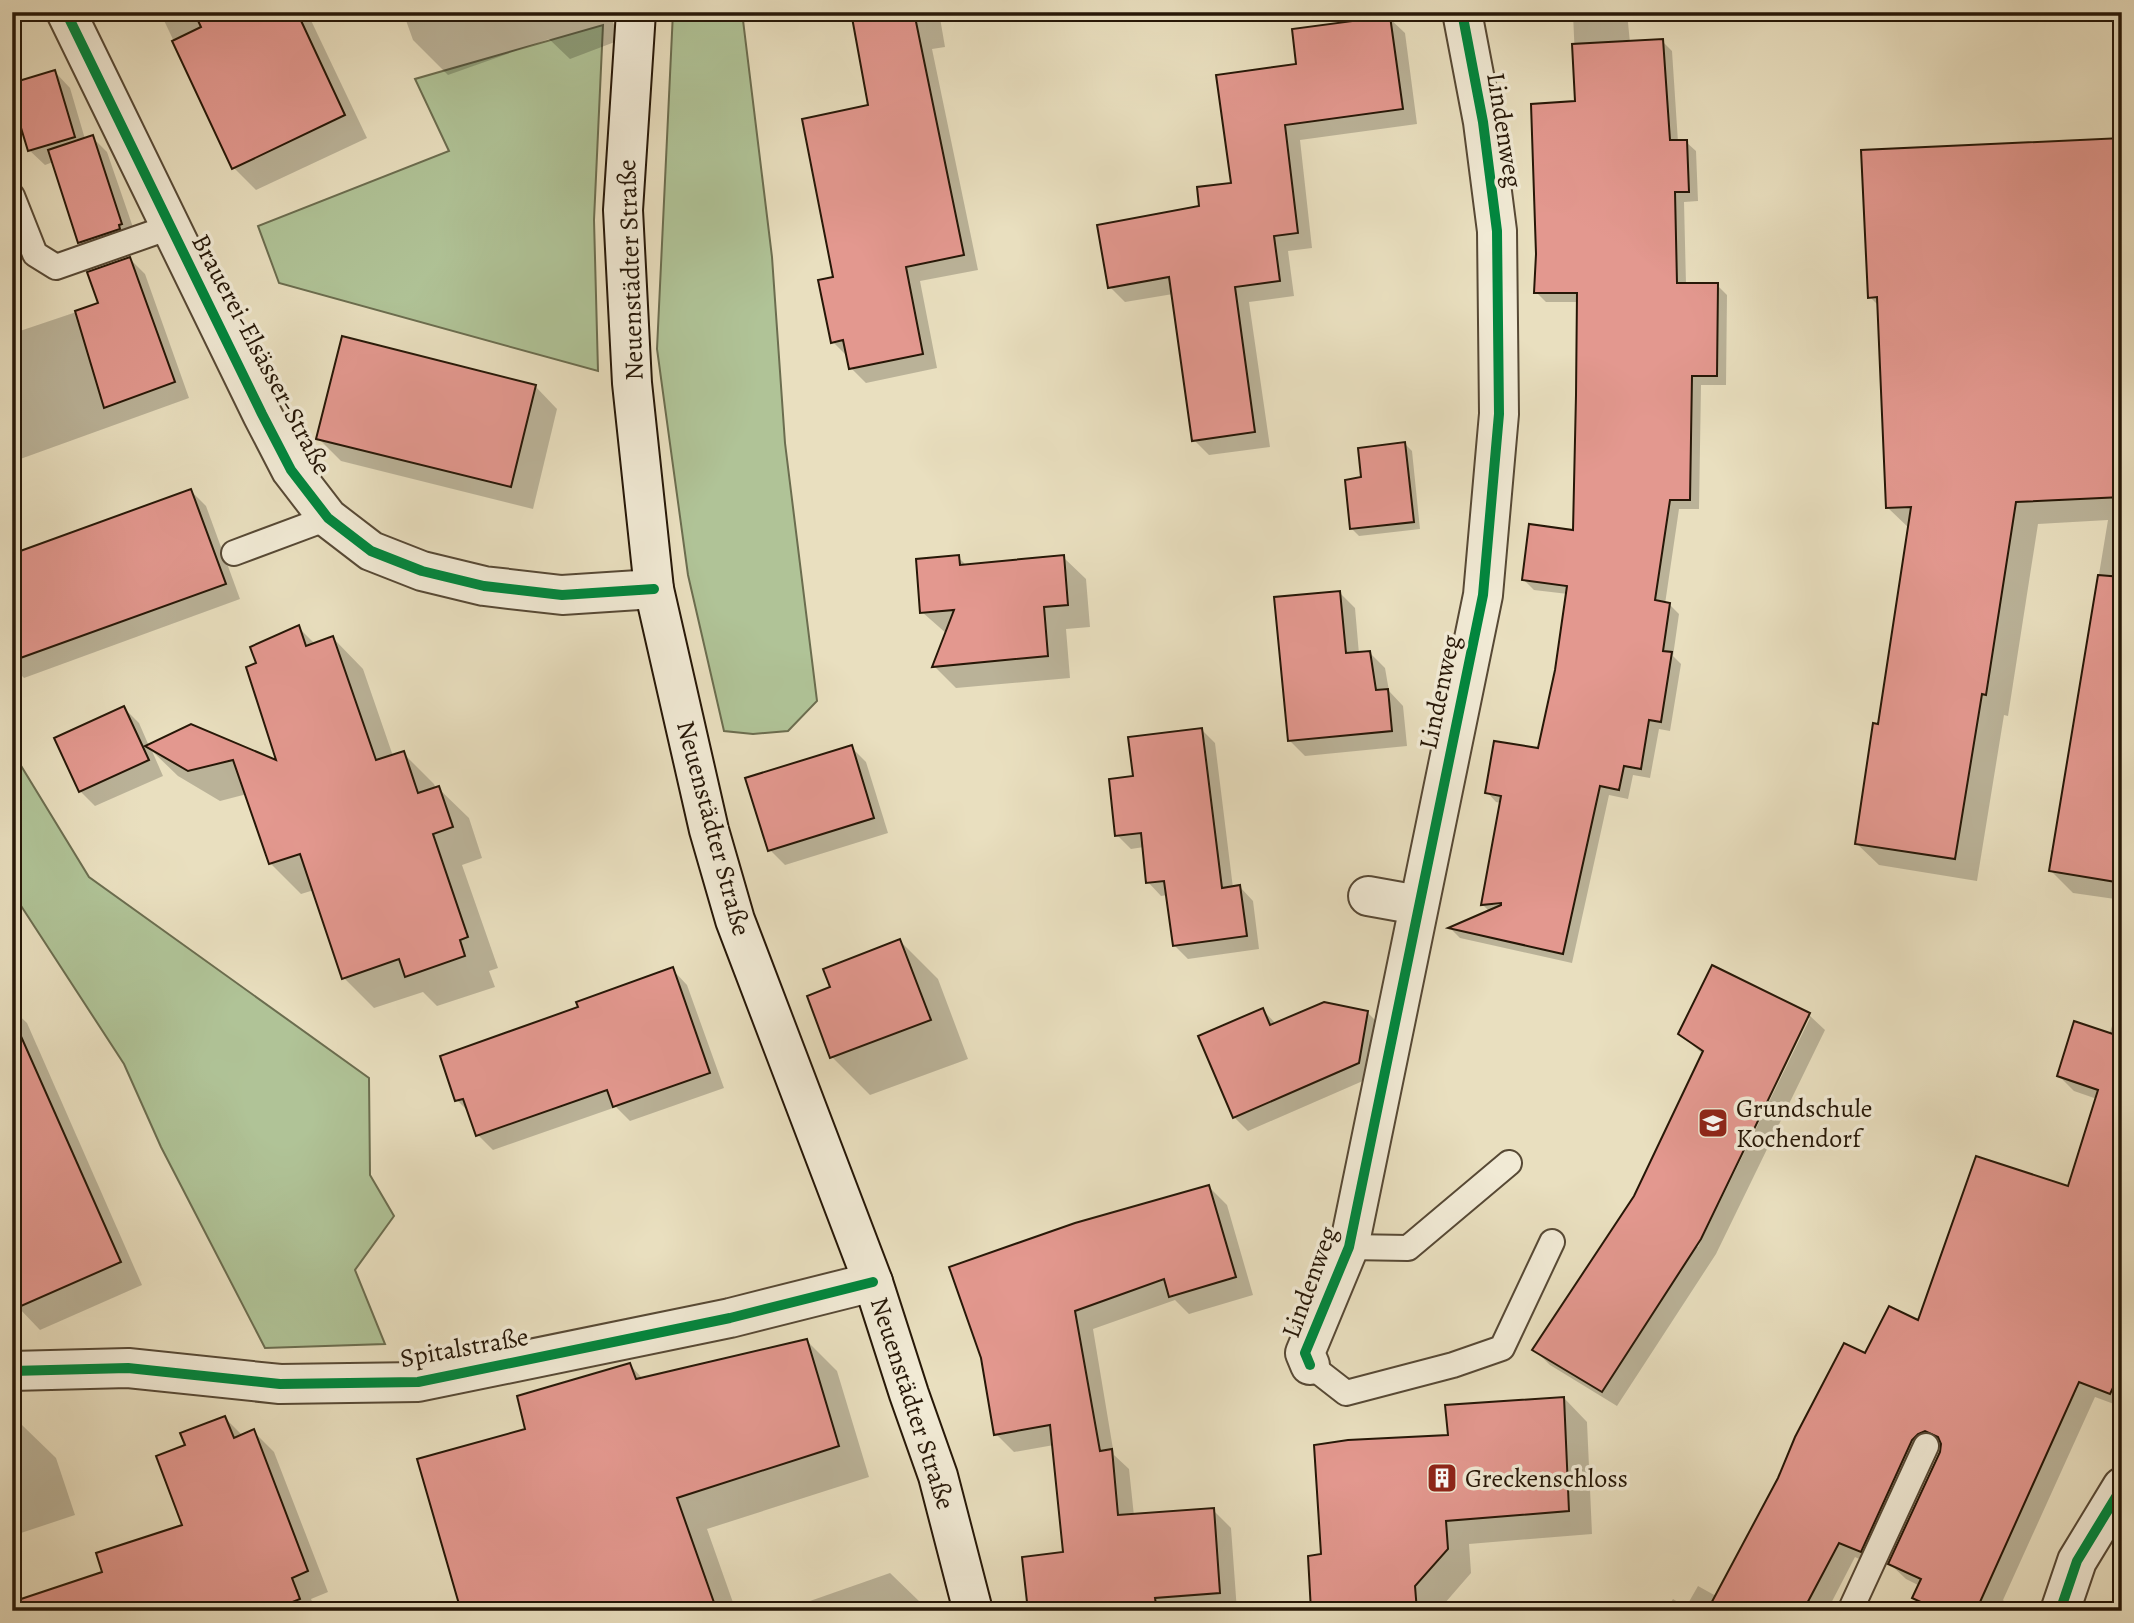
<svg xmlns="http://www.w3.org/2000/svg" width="2134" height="1623" viewBox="0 0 2134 1623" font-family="Alegreya,serif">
	<rect width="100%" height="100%" fill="#e9dfbf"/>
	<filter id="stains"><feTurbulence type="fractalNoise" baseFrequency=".00286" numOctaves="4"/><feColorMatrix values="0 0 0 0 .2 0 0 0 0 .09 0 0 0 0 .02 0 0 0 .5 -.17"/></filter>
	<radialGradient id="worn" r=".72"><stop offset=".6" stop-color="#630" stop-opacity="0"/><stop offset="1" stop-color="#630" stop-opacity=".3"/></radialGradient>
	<g fill="#b0c397" stroke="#6b6d4f" stroke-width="2">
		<path d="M673 12H742L772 257 785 443 817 701 788 731 753 734 724 731 688 575 657 349Z"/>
		<path d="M603 25 594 220 598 371 279 283 258 226 449 151 415 79Z"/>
		<path d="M12 751 89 877 369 1078 370 1175 394 1216 355 1270 385 1344 265 1348 161 1147 124 1064 12 892Z"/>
	</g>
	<g fill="#0003" fill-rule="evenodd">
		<path d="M160 12H307L367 138 256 190 234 168Z"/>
		<path d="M403 12H609L620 40 570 59 549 39 448 75 413 40Z"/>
		<path d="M853 12H939L945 47 932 49 978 270 920 281 937 368 866 383 851 368 848 357 833 342 835 279 870 107Z"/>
		<path d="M1556 12H1627L1630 43 1662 41 1672 51 1678 142H1686L1696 151 1698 201 1684 202 1686 284 1717 285 1727 295 1726 385H1701L1699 509H1679L1665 604H1669L1679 614 1673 656 1681 664 1670 731 1659 729 1650 778 1633 775 1628 799 1609 795 1572 963 1460 938 1451 929 1490 912 1483 905 1501 803 1496 802 1487 792 1540 750 1557 670 1568 594 1534 590 1524 580 1574 532 1579 302H1546L1536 292 1577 103 1573 14 1559 15ZM1493 902 1510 903 1493 905Z"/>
		<path d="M1389 18 1405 33 1417 124 1300 140 1312 248 1288 251 1294 296 1249 302 1270 447 1209 455 1194 440 1173 294 1125 302 1110 287 1201 208 1232 185 1298 66Z"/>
		<path d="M55 72 70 88 85 139 92 137 107 152 137 239 95 258 80 243 53 162 45 165 29 150Z"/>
		<path d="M2122 139V900L2073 893 2050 870 2108 520 2038 524 2008 716 2004 715 1977 881 1879 865 1856 843 1879 726 1910 529 1888 508 1879 306 1870 297Z"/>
		<path d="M130 259 145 274 189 398 12 462V329L14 333 100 304Z"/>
		<path d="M535 386 557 409 533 509 341 461 318 438Z"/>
		<path d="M1405 444 1412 451 1420 529 1359 536 1352 529 1363 479Z"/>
		<path d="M191 491 206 506 240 599 24 678 12 666V556Z"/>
		<path d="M958 557 967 566 1063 557 1086 579 1090 627 1066 629 1070 678 956 688 934 666 947 634 922 612Z"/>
		<path d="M1340 593 1355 608 1359 654 1370 653 1385 668 1389 691 1403 706 1407 746 1305 756 1289 740Z"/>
		<path d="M298 627 315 644 333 638 363 669 393 756 403 753 434 784 436 789 438 788 469 818 482 858 462 865 498 968 489 971 495 987 437 1006 423 992 374 1008 344 978 314 890 301 894 270 863 247 794 220 801 178 776 152 751 163 776 95 806 80 791 124 708 139 723 149 746 279 763 258 664Z"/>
		<path d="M1202 730 1215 743 1233 888 1240 887 1253 901 1259 949 1188 959 1174 945 1168 895 1161 896 1148 882 1144 847 1131 849 1117 835 1135 778Z"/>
		<path d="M851 747 866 762 888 833 785 865 770 850Z"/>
		<path d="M900 941 938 979 968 1059 870 1095 832 1057V988Z"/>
		<path d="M1713 967 1809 1015 1825 1030 1716 1254 1617 1406 1550 1365 1535 1350 1635 1197 1704 1055 1680 1034ZM1806 1018H1810L1698 1247 1695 1246Z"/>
		<path d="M672 969 687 985 724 1088 630 1121 616 1107 493 1150 478 1135 470 1113 457 1100 580 1008Z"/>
		<path d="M2122 996V1407L2095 1397 2003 1600 2011 1609 2010 1611H1927L1914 1598 1920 1586 1906 1579 1890 1564 1942 1448H1934L1876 1567 1855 1557 1827 1611H1665L1673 1599 1686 1607 1698 1586 1716 1596 1866 1356 1919 1323 2069 1188 2097 1099 2074 1091 2059 1076 2109 1035Z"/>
		<path d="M12 1009 27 1023 142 1285 40 1330 18 1307 12 1294Z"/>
		<path d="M1263 1010 1276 1024 1368 1013 1381 1026 1372 1077 1248 1131 1234 1117Z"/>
		<path d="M1209 1187 1227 1205 1253 1295 1189 1314 1175 1300 1093 1329 1114 1455 1129 1469 1134 1516 1213 1510 1231 1528 1237 1611H1030L1065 1554 1054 1445 1014 1452 996 1434 982 1357Z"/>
		<path d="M807 1341 837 1371 869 1477 707 1529 736 1611H462L527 1431 630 1365 643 1379Z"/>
		<path d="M1564 1398 1587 1422 1592 1534 1469 1544 1471 1573 1438 1611H1313L1323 1556 1450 1437Z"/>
		<path d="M225 1418 243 1436 254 1432 274 1452 328 1592 311 1599 316 1611H34L105 1573 184 1526 187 1446Z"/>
		<path d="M22 1425 56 1458 75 1515 12 1536V1428Z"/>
		<path d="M890 1573 921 1603 923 1611H814L810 1601Z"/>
	</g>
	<g fill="#e3988f" stroke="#261707" stroke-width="2">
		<path d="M194 12H297L345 115 232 169 172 41 201 27Z"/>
		<path d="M851 12H914L964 255 906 267 923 354 849 369 843 340 831 343 818 280 833 277 802 119 868 105Z"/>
		<path d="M1390 16 1403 109 1285 125 1298 233 1274 236 1280 281 1235 287 1255 432 1192 441 1169 277 1108 288 1097 225 1199 206 1197 187 1231 183 1216 75 1296 64 1292 29Z"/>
		<path d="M1663 39 1670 140H1687L1689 192H1675L1677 283H1718L1717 376H1692L1690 500H1670L1655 600 1670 603 1663 651 1672 652 1661 722 1649 720 1641 769 1624 766 1619 790 1600 786 1563 954 1448 928 1501 905V903L1481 905 1501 796 1485 793 1494 741 1538 748 1555 670 1567 586 1522 580 1529 524 1573 530 1576 395 1577 293H1534L1536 254 1531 104 1575 101 1572 44Z"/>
		<path d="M55 70 75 137 28 151 12 98V83Z"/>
		<path d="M93 135 122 224 119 225 120 229 78 243 48 150Z"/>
		<path d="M2122 138V497L2016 502 1986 695 1982 694 1955 859 1855 844 1873 723 1878 724 1911 507 1886 508 1877 297 1868 298 1861 150Z"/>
		<path d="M130 257 175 382 104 408 75 311 98 303 87 272Z"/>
		<path d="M342 336 536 385 511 487 316 439Z"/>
		<path d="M1405 442 1414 522 1350 529 1345 480 1361 477 1358 448Z"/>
		<path d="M191 489 226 584 12 661V554Z"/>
		<path d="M959 555 960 565 1064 555 1068 605 1044 607 1048 656 932 667 954 610 920 613 916 559Z"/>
		<path d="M2098 575 2122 577V883L2049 871Z"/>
		<path d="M1340 591 1346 653 1370 651 1376 690 1388 689 1392 731 1288 741 1274 597Z"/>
		<path d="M299 625 306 646 333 636 376 760 404 751 418 793 439 786 453 827 433 834 468 937 460 940 465 956 405 977 399 959 342 979 300 854 269 864 233 760 188 771 145 746 191 724 276 760 246 667 256 663 250 647Z"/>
		<path d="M124 706 149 760 79 792 54 738Z"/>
		<path d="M1202 728 1222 888 1240 885 1247 936 1173 946 1164 881 1146 883 1141 833 1115 836 1109 779 1133 776 1128 737Z"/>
		<path d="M852 745 874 818 768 851 745 778Z"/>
		<path d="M900 939 931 1020 830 1058 807 996 830 987 823 969Z"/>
		<path d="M1712 965 1810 1013 1701 1239 1602 1392 1532 1350 1634 1196 1703 1051 1678 1034Z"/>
		<path d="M673 967 710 1073 613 1107 607 1090 476 1136 463 1099 455 1101 440 1056 578 1007 576 1002Z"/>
		<path d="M1324 1002 1368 1011 1359 1063 1233 1118 1198 1036 1263 1008 1270 1025Z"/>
		<path d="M12 1016 121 1262 12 1310Z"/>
		<path d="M2074 1021 2122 1037V1369L2110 1394 2079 1382 1976 1611H1940L1912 1598 1921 1579 1888 1564 1940 1452 1941 1444 1938 1437 1925 1431 1918 1434 1912 1440 1861 1552 1839 1543 1803 1611H1707L1778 1478 1795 1437 1844 1343 1865 1353 1889 1306 1918 1320 1976 1156 2068 1186 2098 1090 2057 1076Z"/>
		<path d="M1209 1185 1236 1277 1169 1297 1164 1279 1075 1311 1100 1451 1112 1449 1118 1515 1214 1508 1220 1593 1155 1598 1157 1611H1028L1022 1557 1063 1552 1050 1425 994 1435 981 1358 949 1267 1075 1223Z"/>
		<path d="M807 1339 839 1446 677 1498 717 1611H461L417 1459 525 1429 517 1396 630 1363 636 1379Z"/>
		<path d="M1564 1397 1569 1511 1446 1521 1448 1549 1415 1586 1417 1611H1311L1308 1556 1321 1554 1314 1445 1348 1440 1448 1435 1445 1405Z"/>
		<path d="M225 1416 234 1438 254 1429 308 1571 292 1578 300 1599 270 1611H13L12 1602 102 1572 96 1553 182 1525 156 1456 185 1445 180 1433Z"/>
	</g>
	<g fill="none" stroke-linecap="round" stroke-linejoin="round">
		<g stroke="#574935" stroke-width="28">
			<g id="service">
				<path d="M12 196 35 254 56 267 170 227"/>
				<path d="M234 553 328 518"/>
				<path d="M1349 1247 1408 1248 1509 1163"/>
				<path d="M1310 1365 1346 1393 1453 1365 1502 1348 1552 1242"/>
				<path d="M1850 1611 1926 1446"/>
			</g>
		</g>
		<g stroke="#574935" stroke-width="42">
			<g id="minor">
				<path d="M66 12 262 414 291 470 328 518 371 551 422 571 484 586 562 595 654 589"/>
				<path d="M1368 896 1418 905"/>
				<path d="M1310 1365 1305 1353 1349 1247 1483 595 1499 414 1497 231 1483 122 1462 12"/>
				<path d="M12 1371 128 1368 280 1384 418 1382 730 1318 873 1282"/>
				<path d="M2060 1611 2077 1561 2122 1487"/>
			</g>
		</g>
		<g stroke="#261707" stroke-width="42">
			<path id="secondary" d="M636 12 623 210 632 383 654 589 709 830 735 920 873 1282 909 1394 938 1476 973 1611"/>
		</g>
		<use href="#service" stroke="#f1ead5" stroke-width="24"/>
		<use href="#minor" stroke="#f1ead5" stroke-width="38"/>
		<use href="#secondary" stroke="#f1ead5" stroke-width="38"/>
		<g stroke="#f1ead5" stroke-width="15">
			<g id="cycleway">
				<path d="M66 12 262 414 291 470 328 518 371 551 422 571 484 586 562 595 654 589"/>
				<path d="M1310 1365 1305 1353 1349 1247 1483 595 1499 414 1497 231 1483 122 1462 12"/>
				<path d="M12 1371 128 1368 280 1384 418 1382 730 1318 873 1282"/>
				<path d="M2060 1611 2077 1561 2122 1487"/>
			</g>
		</g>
		<use href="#cycleway" stroke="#00873e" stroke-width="10"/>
	</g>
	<defs>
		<g id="school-square" transform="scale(1.575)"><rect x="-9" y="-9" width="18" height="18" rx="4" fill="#8f2418" stroke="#f1ead5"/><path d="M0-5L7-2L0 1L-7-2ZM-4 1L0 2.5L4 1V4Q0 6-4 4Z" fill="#fff"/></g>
		<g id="building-square" transform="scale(1.575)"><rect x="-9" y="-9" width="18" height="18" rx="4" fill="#8f2418" stroke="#f1ead5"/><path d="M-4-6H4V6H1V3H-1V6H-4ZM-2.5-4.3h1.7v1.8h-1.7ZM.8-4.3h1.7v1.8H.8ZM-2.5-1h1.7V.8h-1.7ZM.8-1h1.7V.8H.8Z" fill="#fff"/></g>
	</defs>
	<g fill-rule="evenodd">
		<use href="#school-square" x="1713" y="1123"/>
		<use href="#building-square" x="1442" y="1478"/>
	</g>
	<g text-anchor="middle" stroke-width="7" stroke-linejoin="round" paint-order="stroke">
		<g font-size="26" fill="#261707" stroke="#f1ead5">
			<text transform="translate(1505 130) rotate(81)" y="9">Lindenweg</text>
			<text transform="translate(630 270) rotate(-92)" y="9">Neuenstädter Straße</text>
			<text transform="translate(262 354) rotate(62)" y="9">Brauerei-Elsässer-Straße</text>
			<text transform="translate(1439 692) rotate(-78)" y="9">Lindenweg</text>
			<text transform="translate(714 828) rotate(75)" y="9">Neuenstädter Straße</text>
			<text transform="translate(1309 1282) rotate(-70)" y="9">Lindenweg</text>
			<text transform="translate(464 1347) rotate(-10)" y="9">Spitalstraße</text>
			<text transform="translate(913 1403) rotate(72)" y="9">Neuenstädter Straße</text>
		</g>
		<g font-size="26" fill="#261707" stroke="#f1ead5" text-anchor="start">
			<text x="1736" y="1117">Grundschule<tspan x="1736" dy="30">Kochendorf</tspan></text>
			<text x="1465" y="1487">Greckenschloss</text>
		</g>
	</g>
	<rect width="2134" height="1623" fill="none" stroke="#e9dfbf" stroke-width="42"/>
	<rect x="14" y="14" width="2106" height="1595" fill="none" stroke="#261707" stroke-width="3.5"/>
	<rect x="21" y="21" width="2092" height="1581" fill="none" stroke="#261707" stroke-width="2"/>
	<rect width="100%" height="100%" filter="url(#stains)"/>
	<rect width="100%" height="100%" fill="url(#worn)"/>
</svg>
